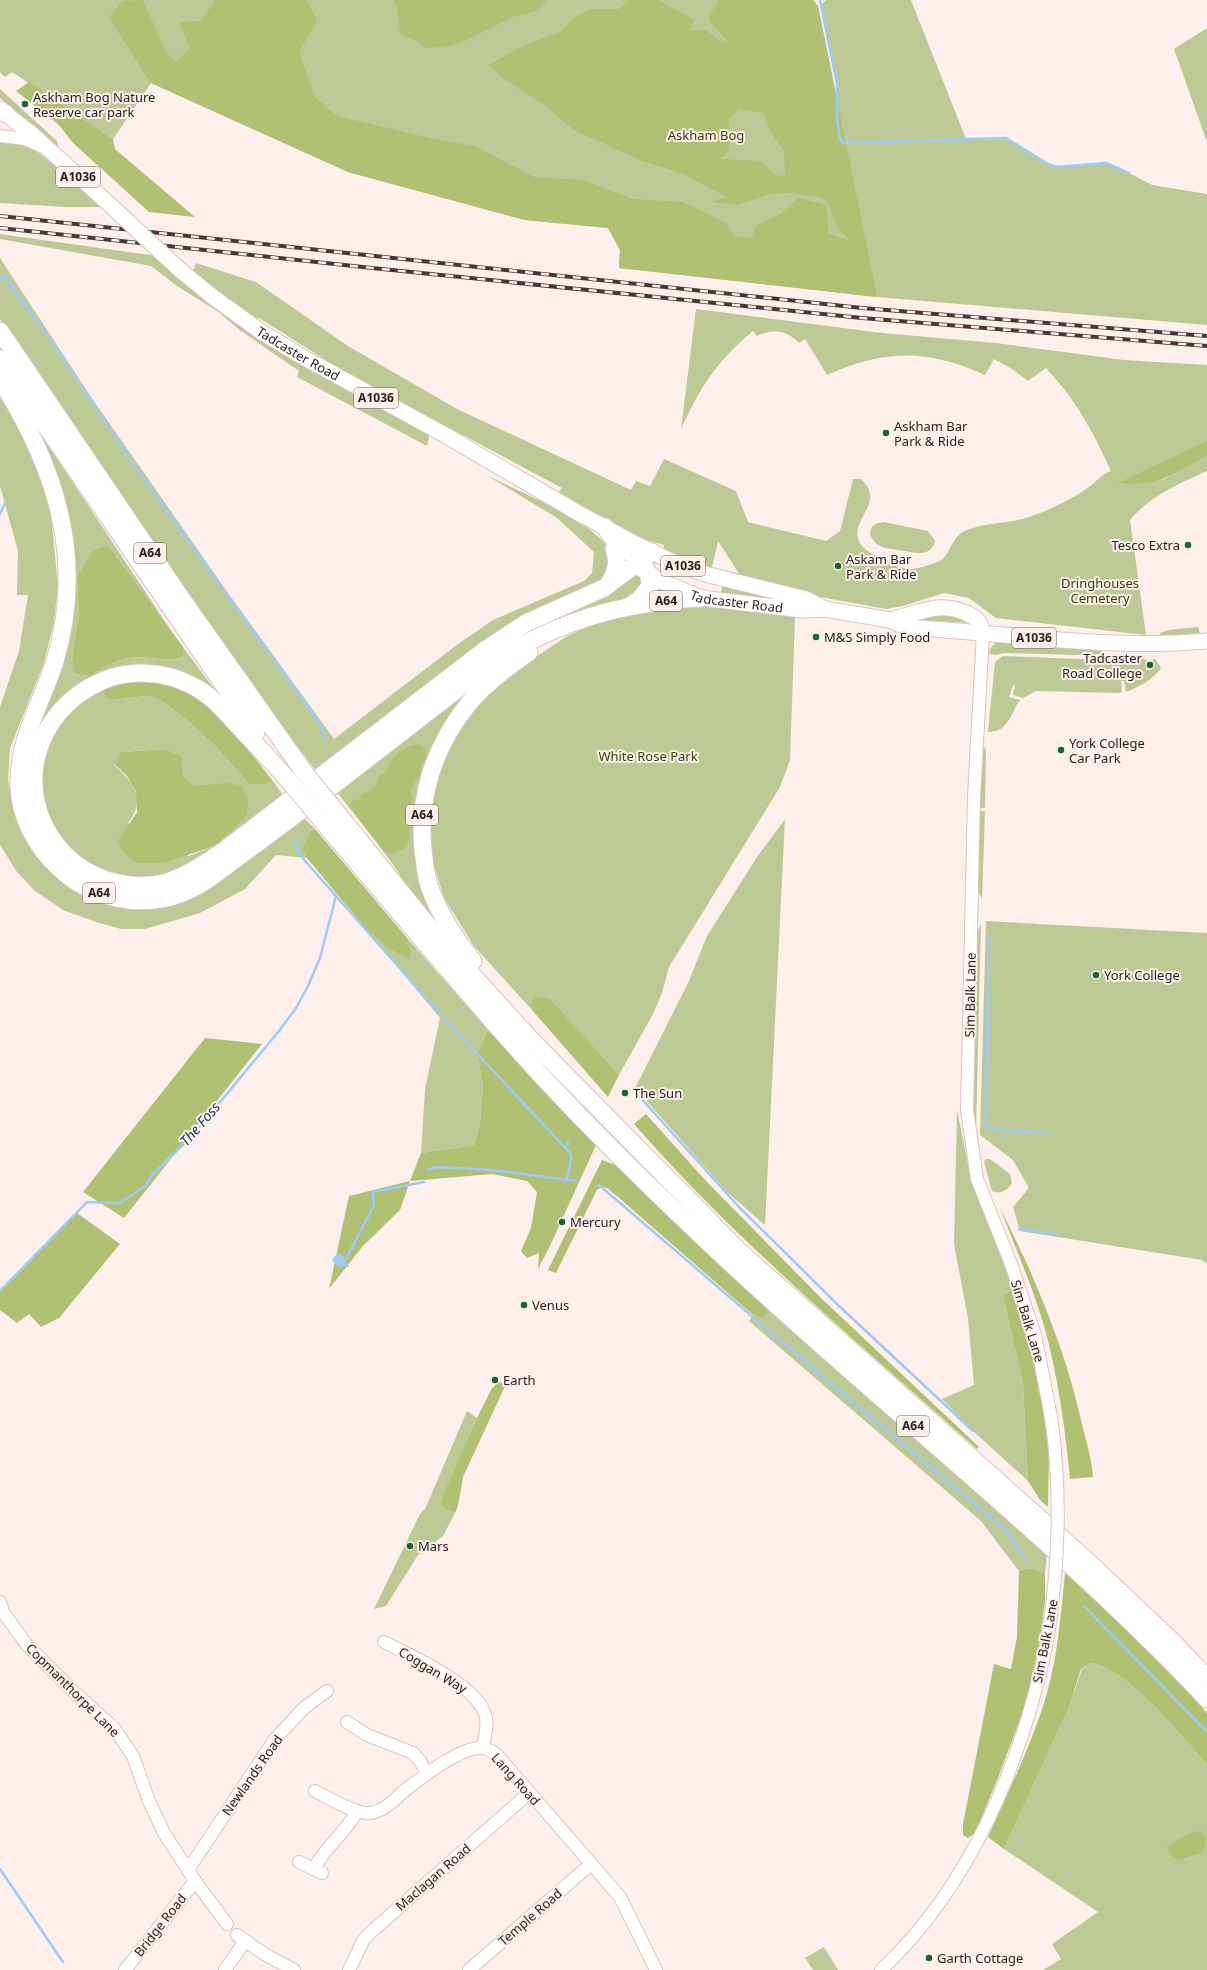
<svg xmlns="http://www.w3.org/2000/svg" width="1207" height="1970" viewBox="0 0 1207 1970" font-family="'Noto Sans',sans-serif">
	<rect width="100%" height="100%" fill="#fdefeb"/>
	<g fill="#bdc995">
		<path d="M0 0H813L818 6 836 94 837 84 824 26 822 4 826 0H911L966 139 1006 138 1048 164 1057 167 1106 163 1129 173 1152 185 1207 194V325L877 297 619 268 620 250 608 228 525 220 348 172 151 83 113 139 12 72 5 77 0 72Z"/>
		<path d="M1207 28V142L1174 49Z"/>
		<path d="M0 89 57 141 58 145 56 147 0 98Z"/>
		<path d="M0 138 27 143 104 207H65L0 203Z"/>
		<path d="M0 234 157 256 219 308 217 311 309 367 427 432 429 438 427 446 297 377 299 371 241 331 217 311 177 286 151 266 0 239Z"/>
		<path d="M0 258 91 397 228 593 334 739 458 644 493 620 584 581 592 573 594 552 557 518 486 475 553 507 589 529 603 541 611 554 613 563 604 580 317 772 282 727 205 621 0 319Z"/>
		<path d="M196 263 256 282 348 346 457 409 631 490 636 481 650 486 664 459 736 491 748 522 826 541 840 531 853 479H861C887 503 849 519 859 541 864 553 878 554 884 563 893 565 902 568 911 569 917 569 938 563 943 559 952 549 953 535 967 530 987 522 1011 524 1032 516 1052 509 1072 499 1089 487 1097 481 1101 475 1111 471L1094 436 1079 410 1065 390 1046 368 1028 381 1012 369 994 359 985 375C928 349 885 349 827 375L805 339 799 343C786 330 774 328 757 336L753 331C717 361 700 387 681 429L696 309 882 333 996 343 1124 360 1207 365V441L1160 481 1207 456V471C1180 483 1150 496 1130 520L1146 635 996 618 969 598 944 593 903 606 886 609 798 593 743 580 718 541 711 572 664 551V545L650 541 642 542 558 493 562 488 345 372 259 318 252 319 192 274Z"/>
		<path d="M0 397 25 437 50 503 58 586 54 622 44 663 10 748 8 780 14 813 30 846 49 870 74 891 108 903 303 817 315 829 310 831 302 849 307 858 276 855 245 889 200 913 145 929H121L96 922 63 910 35 891 17 872 0 845V707L19 651 28 595H17L18 551 0 486Z"/>
		<path d="M36 427 172 632 109 546 77 577 79 614 72 659 91 676C102 667 116 660 130 658 148 655 166 664 183 656V647L223 701 217 697 85 681 64 695 49 714 34 737 70 613Z"/>
		<path d="M884 522 928 531 935 541C931 559 912 552 898 550 893 549 885 549 880 546 875 544 873 539 870 535 871 525 874 523 884 522Z"/>
		<path d="M635 571 642 578 640 588 629 598 574 613 511 642 518 635Z"/>
		<path d="M722 586 806 604 721 594Z"/>
		<path d="M667 605H717L795 617 790 760 780 787 669 967 662 993 653 1014 619 1075 550 1000 531 1002 532 1010 474 946 444 898 430 853V807L439 770 449 740 478 704 515 671 567 636 620 613Z"/>
		<path d="M951 613 970 623 922 620 933 615Z"/>
		<path d="M1198 627 1200 633 1159 636 1160 633 1169 630Z"/>
		<path d="M996 642 1104 651V654L1074 655 1004 653 996 655 989 654 990 649Z"/>
		<path d="M1003 656 1079 659 1142 658 1146 660V670H1152L1153 659H1155L1161 668C1153 680 1139 687 1126 692L1124 681H1121L1122 692 1119 693 1036 691 1023 698 1013 695 1015 686 1013 685 1009 697 1020 700C1010 714 1009 732 988 732L995 662Z"/>
		<path d="M479 679 433 751 417 833 454 946 413 894 384 852 336 791Z"/>
		<path d="M110 685 113 700 148 696 160 700 188 721 217 748 249 784H266L273 781 283 795 221 842 235 825 247 815 193 786 183 775 180 756 165 749 121 752 114 765C134 783 147 798 128 823L189 856 217 845C200 860 178 873 156 878 143 880 129 876 117 873 108 871 96 869 88 865 79 860 70 850 64 842 37 806 34 756 60 718 70 704 95 691 110 685Z"/>
		<path d="M982 744 986 750 985 808H979Z"/>
		<path d="M979 811H985L982 899 977 889Z"/>
		<path d="M785 819 765 1225 727 1192 635 1088 688 983 707 936 757 857Z"/>
		<path d="M986 921 1207 933V1264L1202 1260 1020 1231 1013 1207 1029 1188 1013 1160 980 1135Z"/>
		<path d="M981 924 976 1132 972 1104 977 933Z"/>
		<path d="M366 929 388 948 410 949 408 939 488 1030 477 1054 483 1085 480 1122 474 1145 421 1153 425 1089 440 1018Z"/>
		<path d="M957 1110 970 1174 991 1232 1014 1289 1003 1295 1023 1384 1028 1481 973 1431 942 1399 974 1385 968 1318 954 1244Z"/>
		<path d="M986 1159H990L1010 1174 1012 1183C1008 1190 1000 1195 992 1191L984 1162Z"/>
		<path d="M767 1307 1047 1554 1045 1573 1030 1568 1019 1571 981 1521 749 1321 753 1315 763 1318 768 1314Z"/>
		<path d="M467 1411 477 1418 445 1493 447 1510 455 1513 443 1536 418 1555 386 1606 374 1609 420 1514 426 1507Z"/>
		<path d="M1090 1663C1129 1669 1180 1735 1207 1764V1970H1043L1061 1959 1052 1944 1098 1912 1004 1849 1069 1707 1082 1669Z"/>
		<path d="M824 1947 838 1970H813L805 1958Z"/>
	</g>
	<g fill="#afc073" fill-rule="evenodd">
		<path d="M143 0 166 52 176 62 190 48 179 22 200 21 214 3 213 0H307L317 21 299 52 315 97 337 116 434 139 475 146 534 177 583 180 633 199 683 202 726 223 734 236 752 238 755 226 780 214 798 198 827 205 828 234 851 241 838 229 828 202 820 197 788 193 771 194 737 205 712 202 727 197 681 173 642 161 574 130 544 105 503 78 489 65 518 48 562 31 575 17 591 9H619L629 0H658L694 20 690 30H706L719 40 729 43 710 22 709 14 717 5V0H813L818 6 877 297 619 268 620 250 608 228 525 220 348 172 151 83 109 18 122 1ZM739 109 764 113 771 133 784 151 785 176 774 175 761 161 720 159 729 150V119Z"/>
		<path d="M394 0H547L538 11 515 16 462 42 445 47 424 48 415 40 400 34 398 12Z"/>
		<path d="M29 82 113 139 115 149 195 217 149 212 72 142 59 125 16 91Z"/>
		<path d="M1207 441V456C1173 474 1158 487 1118 483Z"/>
		<path d="M109 546 183 647V656C166 664 148 655 130 658 116 660 102 667 91 676L75 673 72 659 79 614 77 577 94 550Z"/>
		<path d="M129 680C148 680 167 679 183 688 217 707 249 751 273 781L266 784H249L217 748 188 721 160 700 148 696 113 700 105 697 104 690 110 685Z"/>
		<path d="M421 744 425 748 426 758 421 766 420 776 414 783 411 792 412 801 409 812 410 839 403 849 393 853 384 852 349 805 354 800 360 799 361 794C373 790 377 788 379 775L386 772C391 756 404 745 421 744Z"/>
		<path d="M165 749 181 756 183 775 193 786 229 783 242 786 248 800 247 815 217 845 164 863H138L127 856 117 842 137 812 136 791 127 776 114 764 121 752Z"/>
		<path d="M315 829 408 939 410 948V959L388 948 366 929 307 858 302 849 310 831Z"/>
		<path d="M534 996 550 999 619 1075 608 1097 532 1010 531 1002Z"/>
		<path d="M488 1030 596 1145 549 1248 538 1269 539 1253 527 1258 521 1251 531 1228 537 1192 527 1181 492 1174 410 1181 400 1210 362 1247 329 1289 349 1196 410 1181 421 1153 474 1145 480 1122 483 1085 477 1054Z"/>
		<path d="M205 1038 262 1044 124 1218 83 1192Z"/>
		<path d="M646 1114 706 1181 820 1297 979 1447 977 1449C860 1344 738 1243 634 1124Z"/>
		<path d="M602 1160 623 1168 767 1307 768 1314 763 1318 753 1315 618 1197 607 1188 602 1187 597 1190 556 1273 548 1270Z"/>
		<path d="M1000 1208C1035 1277 1065 1348 1082 1424 1086 1441 1092 1459 1093 1477L1070 1479C1065 1427 1058 1376 1044 1326 1032 1285 1015 1247 1000 1208Z"/>
		<path d="M77 1213 120 1244 59 1318 41 1327 29 1314 17 1323 0 1310V1292Z"/>
		<path d="M1014 1289 1037 1372 1049 1451 1048 1507 1040 1500 1028 1481 1023 1384 1003 1295Z"/>
		<path d="M499 1382 506 1384 463 1477 458 1506 455 1513 447 1510 441 1504 445 1491 477 1418 492 1388Z"/>
		<path d="M1030 1568 1045 1573V1600L1040 1640 1028 1698 998 1778 975 1833 968 1838 963 1835V1824L994 1664 1011 1669 1017 1637 1019 1571Z"/>
		<path d="M1065 1573 1149 1650 1207 1713V1764C1180 1735 1129 1669 1090 1663L1081 1669 1069 1707 1004 1849 988 1837C1009 1790 1033 1742 1047 1693 1058 1654 1061 1613 1065 1573Z"/>
		<path d="M1202 1831C1207 1840 1207 1844 1202 1853L1178 1860 1169 1854 1167 1847C1179 1839 1188 1832 1202 1831Z"/>
	</g>
	<path fill="#9dcaf9" d="M341 1253 349 1267 337 1266 332 1260 335 1256Z"/>
	<g fill="none" stroke-linecap="round" stroke-linejoin="round">
		<g stroke="#9dcaf9" stroke-width="2.5">
			<path d="M820 0 837 84V119L839 134 842 143 1006 138 1048 164 1057 167 1106 163 1129 173"/>
			<path d="M0 278 4 276 48 336 139 472 323 728 325 740"/>
			<path d="M0 514 5 503"/>
			<path d="M295 840 299 854 441 1015 571 1154V1160L567 1179"/>
			<path d="M989 936 986 1124 989 1128 995 1130 1048 1133"/>
			<path d="M638 1095 739 1207 838 1305 973 1431"/>
			<path d="M566 1148 568 1141"/>
			<path d="M428 1170 436 1167 492 1170 576 1181"/>
			<path d="M599 1185 796 1354 995 1521 1008 1533 1025 1559"/>
			<path d="M1019 1229 1057 1234"/>
			<path d="M346 1259 374 1205 373 1192 424 1182"/>
			<path d="M0 1291 87 1202 120 1203 145 1186 153 1174 191 1137 279 1031 296 1008 308 986 320 958 336 896"/>
			<path d="M1084 1606 1207 1732"/>
			<path d="M0 1869 63 1962"/>
		</g>
		<g stroke="#dac4bd" stroke-width="14">
			<g id="minor">
				<path d="M0 136 25 139 41 146"/>
				<path d="M983 633 974 797 967 1110 977 1179 1011 1264 1035 1335 1051 1417"/>
				<path d="M0 1602 3 1612 27 1645 75 1693 114 1728 133 1756 149 1801 164 1833 195 1881 227 1924"/>
				<path d="M384 1642C412 1656 479 1686 486 1717 488 1727 485 1738 482 1748"/>
				<path d="M347 1722 367 1735 413 1753 420 1761 427 1774"/>
				<path d="M315 1791C329 1798 353 1813 368 1813 383 1813 394 1800 404 1791 421 1778 460 1747 481 1748 487 1748 492 1751 497 1755L620 1897 656 1970"/>
				<path d="M299 1862 322 1873"/>
				<path d="M314 1869C325 1846 346 1833 357 1811"/>
				<path d="M188 1870 275 1739 304 1708 327 1691"/>
				<path d="M237 1935 266 1955 294 1970"/>
				<path d="M125 1970 195 1881"/>
				<path d="M225 1970 245 1941"/>
				<path d="M349 1970 364 1939 370 1933 529 1793"/>
				<path d="M469 1970 591 1864"/>
				<path d="M881 1970C972 1885 1022 1761 1047 1642"/>
			</g>
		</g>
		<g stroke="#dac4bd" stroke-width="17">
			<g id="major">
				<path d="M6 114 33 135 110 205"/>
				<path id="s1" d="M180 270 213 297 260 331 301 356 445 435 580 514 638 545 675 563 705 574 806 599 825 609"/>
				<path id="s2" d="M640 568 661 581 701 598 802 610 825 609 890 620 905 627C1006 633 1106 650 1207 641"/>
				<path d="M890 620C917 614 939 600 966 613 976 617 981 622 983 633"/>
			</g>
		</g>
		<g stroke="#dac4bd" stroke-width="19">
			<g id="highway">
				<path d="M0 110 6 114"/>
				<path d="M0 331 179 595 304 772"/>
				<path d="M0 359 256 732"/>
				<path d="M0 379C55 466 86 558 55 661 43 700 19 738 19 780 18 814 35 846 59 868 90 898 139 909 180 894 202 886 219 871 237 858 257 843 277 829 296 814 361 764 426 714 490 664 559 620 620 603 701 598"/>
				<path d="M605 527C609 533 614 540 619 544 635 556 650 564 650 586L640 599 631 605"/>
				<path d="M609 584C616 571 619 563 614 549"/>
				<path d="M290 782C274 764 258 747 242 730 226 713 212 695 191 685 164 671 129 669 102 681 35 710 11 790 59 848 71 862 88 874 107 880 123 885 141 887 159 884 182 879 202 865 222 852L485 650 526 623 604 588 652 552"/>
				<path d="M346 824 435 934 534 1043 738 1250 1083 1557 1175 1644 1207 1678"/>
				<path d="M334 835C402 915 469 997 540 1074 598 1137 661 1198 724 1257 883 1406 1057 1540 1207 1699"/>
				<path d="M473 961C456 940 441 917 431 891 427 881 425 869 424 858 416 801 433 748 469 703 486 683 508 667 529 652"/>
			</g>
		</g>
		<use href="#minor" stroke="#fff" stroke-width="12"/>
		<use href="#major" stroke="#fff" stroke-width="15"/>
		<use href="#highway" stroke="#fff" stroke-width="17"/>
		<g stroke="#433a37" stroke-width="4">
			<g id="rail">
				<path d="M0 216 862 308 1207 336"/>
				<path d="M0 228 372 268 862 318 1207 346"/>
			</g>
		</g>
		<use href="#rail" stroke="#fdefeb" stroke-width="2.5" stroke-dasharray="8" stroke-linecap="butt"/>
		<g stroke="#dac4bd" stroke-width="14" stroke-linecap="butt">
			<path id="minor-bridge" d="M1047 1642C1059 1567 1062 1492 1051 1417"/>
		</g>
		<g stroke="#dac4bd" stroke-width="17" stroke-linecap="butt">
			<path id="major-bridge" d="M110 205 180 270"/>
		</g>
		<g stroke="#dac4bd" stroke-width="19" stroke-linecap="butt">
			<g id="highway-bridge">
				<path d="M304 772 346 824"/>
				<path d="M290 782 334 835"/>
			</g>
		</g>
		<use href="#minor-bridge" stroke="#fff" stroke-width="12"/>
		<use href="#major-bridge" stroke="#fff" stroke-width="15"/>
		<use href="#highway-bridge" stroke="#fff" stroke-width="17"/>
	</g>
	<g fill="#186635" stroke="#fdefeb" stroke-width="1.5">
		<circle cx="25" cy="104" r="4"/>
		<circle cx="886" cy="433" r="4"/>
		<circle cx="1188" cy="545" r="4"/>
		<circle cx="838" cy="566" r="4"/>
		<circle cx="816" cy="637" r="4"/>
		<circle cx="1150" cy="665" r="4"/>
		<circle cx="1061" cy="750" r="4"/>
		<circle cx="1096" cy="975" r="4"/>
		<circle cx="625" cy="1093" r="4"/>
		<circle cx="562" cy="1222" r="4"/>
		<circle cx="524" cy="1305" r="4"/>
		<circle cx="495" cy="1380" r="4"/>
		<circle cx="410" cy="1546" r="4"/>
		<circle cx="929" cy="1958" r="4"/>
	</g>
	<g text-anchor="middle" stroke-width="4" stroke-linejoin="round" paint-order="stroke">
		<g fill="#fdefeb" stroke="#665d59" stroke-width="1">
			<rect x="56" y="167" width="44" height="20" rx="3"/>
			<rect x="354" y="388" width="44" height="20" rx="3"/>
			<rect x="134" y="543" width="32" height="20" rx="3"/>
			<rect x="661" y="556" width="44" height="20" rx="3"/>
			<rect x="650" y="591" width="32" height="20" rx="3"/>
			<rect x="1012" y="628" width="44" height="20" rx="3"/>
			<rect x="406" y="805" width="32" height="20" rx="3"/>
			<rect x="83" y="883" width="32" height="20" rx="3"/>
			<rect x="897" y="1416" width="32" height="20" rx="3"/>
		</g>
		<g font-size="12" font-weight="bold" fill="#261e1b">
			<text x="78" y="181">A1036</text>
			<text x="376" y="402">A1036</text>
			<text x="150" y="557">A64</text>
			<text x="683" y="570">A1036</text>
			<text x="666" y="605">A64</text>
			<text x="1034" y="642">A1036</text>
			<text x="422" y="819">A64</text>
			<text x="99" y="897">A64</text>
			<text x="913" y="1430">A64</text>
		</g>
		<g font-size="13" fill="#261e1b" stroke="#fdefeb" text-anchor="start">
			<text x="33" y="102">Askham Bog Nature<tspan x="33" dy="15">Reserve car park</tspan></text>
			<text x="894" y="431">Askham Bar<tspan x="894" dy="15">Park &amp; Ride</tspan></text>
			<text x="1180" y="550" text-anchor="end">Tesco Extra</text>
			<text x="846" y="564">Askam Bar<tspan x="846" dy="15">Park &amp; Ride</tspan></text>
			<text x="824" y="642">M&amp;S Simply Food</text>
			<text x="1142" y="663" text-anchor="end">Tadcaster<tspan x="1142" dy="15">Road College</tspan></text>
			<text x="1069" y="748">York College<tspan x="1069" dy="15">Car Park</tspan></text>
			<text x="1104" y="980">York College</text>
			<text x="633" y="1098">The Sun</text>
			<text x="570" y="1227">Mercury</text>
			<text x="532" y="1310">Venus</text>
			<text x="503" y="1385">Earth</text>
			<text x="418" y="1551">Mars</text>
			<text x="937" y="1963">Garth Cottage</text>
		</g>
		<g font-size="13" fill="#374104" stroke="#fdefeb">
			<text x="706" y="140">Askham Bog</text>
			<text x="1100" y="588">Dringhouses<tspan x="1100" dy="15">Cemetery</tspan></text>
			<text x="648" y="761">White Rose Park</text>
		</g>
		<g font-size="13" fill="#261e1b" stroke="#fdefeb">
			<text dy="5" stroke="none"><textPath href="#s1" startOffset="145">Tadcaster Road</textPath></text>
			<text dy="5" stroke="none"><textPath href="#s2" startOffset="104">Tadcaster Road</textPath></text>
			<text transform="translate(970 995) rotate(-89)" y="5">Sim Balk Lane</text>
			<text transform="translate(1028 1321) rotate(73)" y="5">Sim Balk Lane</text>
			<text transform="translate(1045 1641) rotate(-79)" y="5">Sim Balk Lane</text>
			<text transform="translate(433 1670) rotate(31)" y="5">Coggan Way</text>
			<text transform="translate(73 1690) rotate(45)" y="5">Copmanthorpe Lane</text>
			<text transform="translate(252 1775) rotate(-55)" y="5">Newlands Road</text>
			<text transform="translate(516 1779) rotate(48)" y="5">Lang Road</text>
			<text transform="translate(433 1877) rotate(-41)" y="5">Maclagan Road</text>
			<text transform="translate(530 1917) rotate(-41)" y="5">Temple Road</text>
			<text transform="translate(160 1925) rotate(-52)" y="5">Bridge Road</text>
		</g>
		<g font-size="14" font-style="italic" fill="#133b61" stroke="#fdefeb">
			<text transform="translate(200 1124) rotate(-49)" y="5">The Foss</text>
		</g>
	</g>
</svg>
